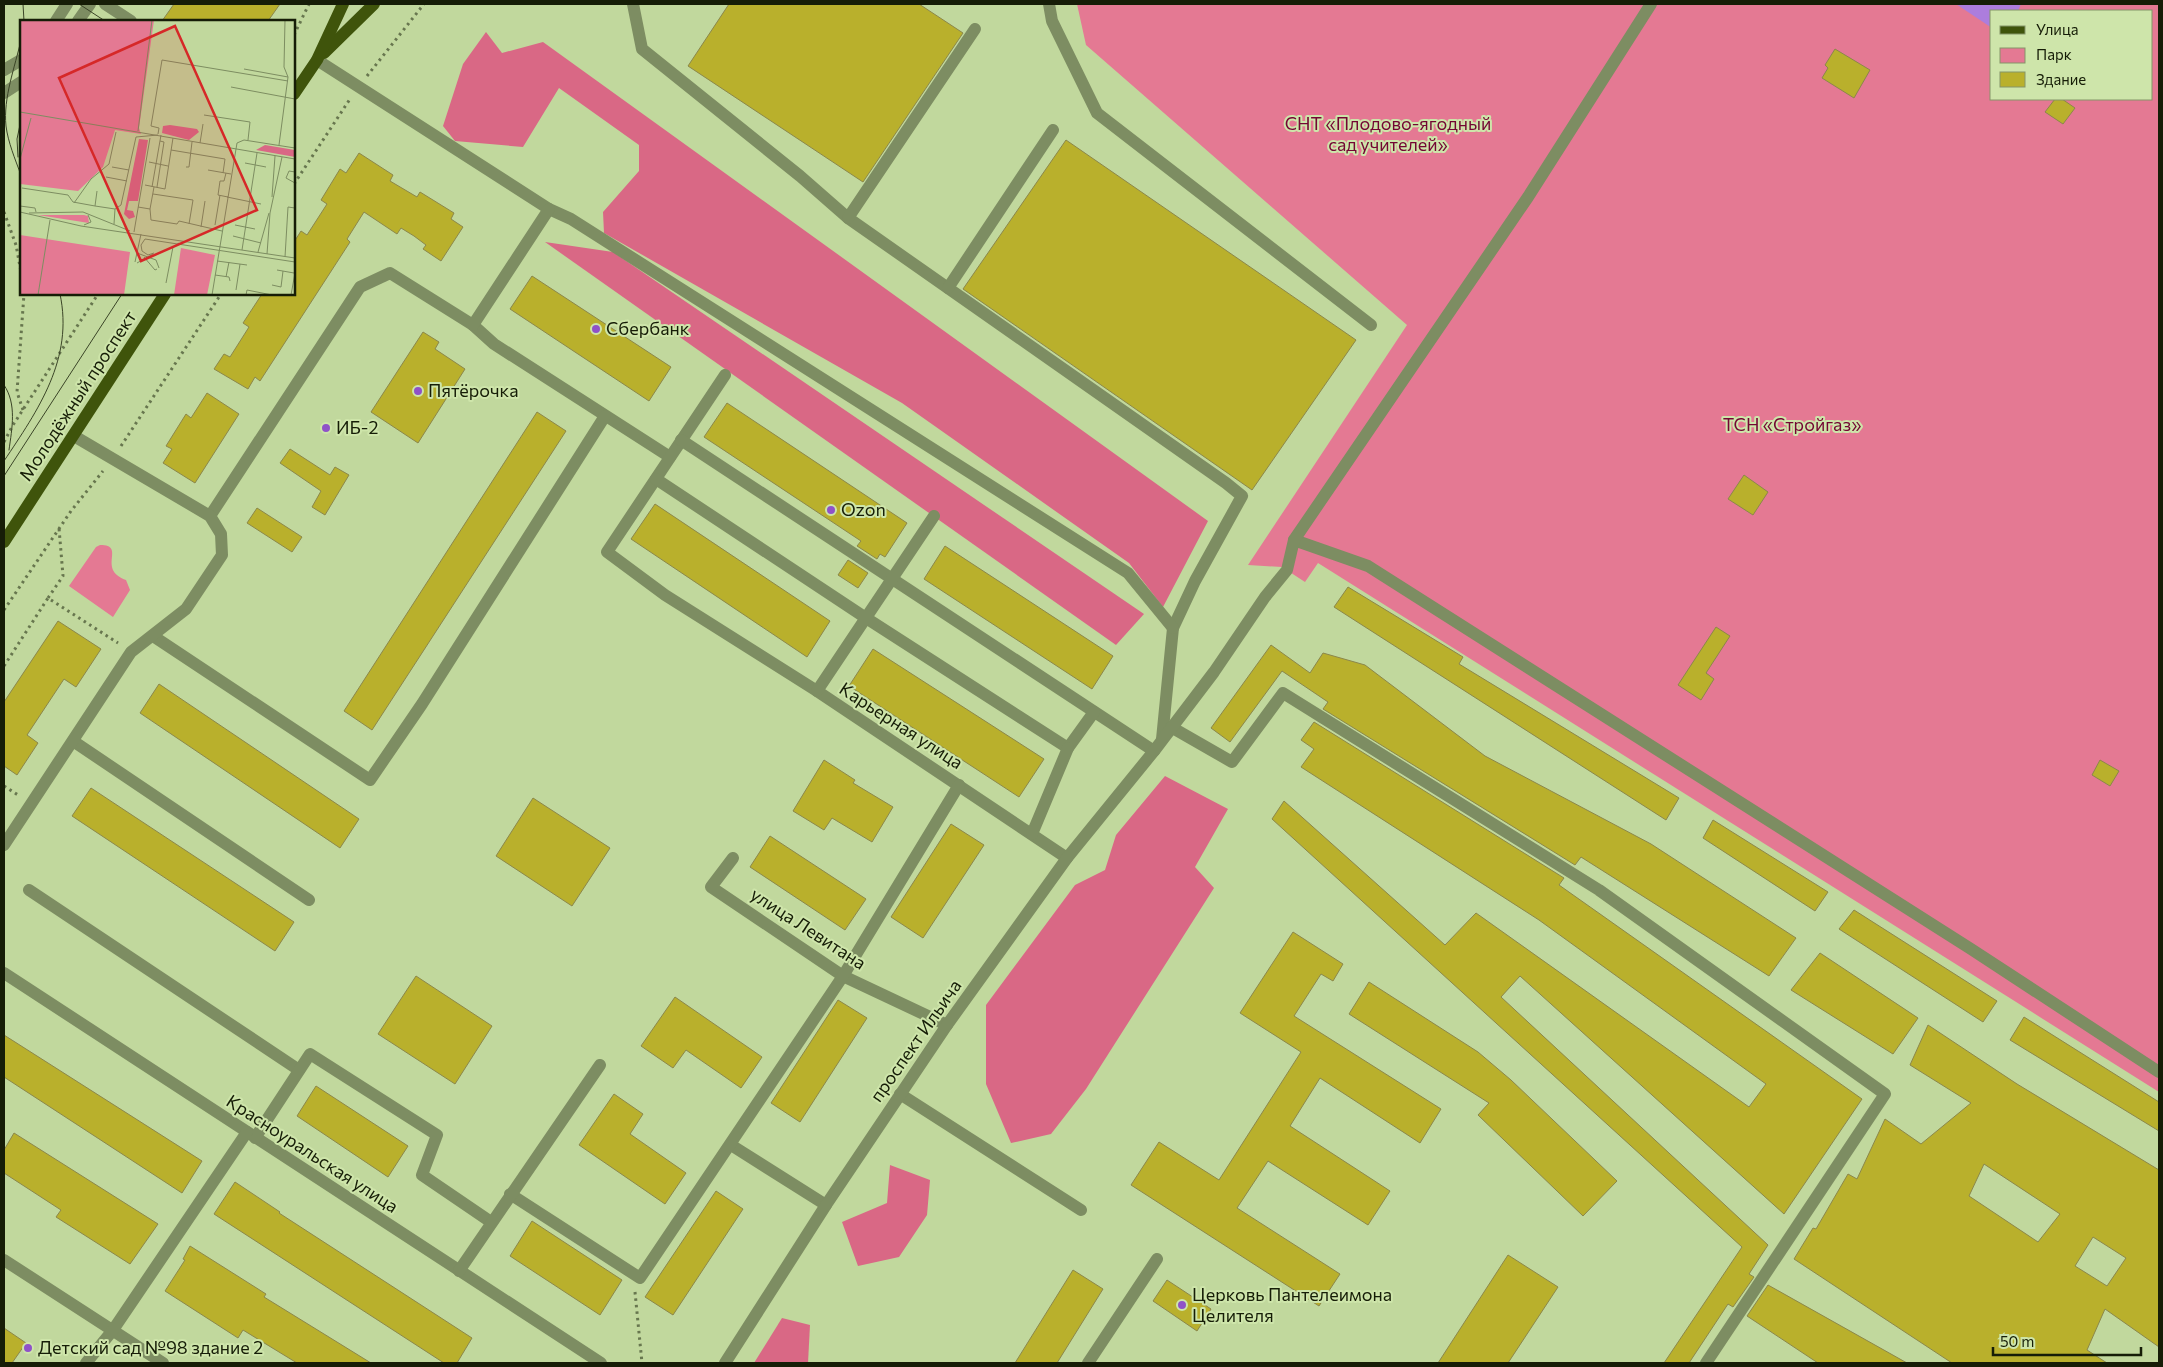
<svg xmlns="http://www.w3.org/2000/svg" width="2163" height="1367" viewBox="0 0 2163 1367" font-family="Commissioner,sans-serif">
	<rect width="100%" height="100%" fill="#c1d89d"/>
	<g fill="#e47993" fill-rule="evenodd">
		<path d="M1077 4H2159V1092L1318 563 1305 582 1282 567 1248 565 1407 325 1086 45ZM1992 11H2152V99H1992Z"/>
		<path d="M100 545C127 545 96 569 126 580L130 590 113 617 69 586 96 547Z"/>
	</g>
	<g fill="#d96885">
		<path d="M486 32 502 53 543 42 1208 521 1163 607 1129 563 902 403 604 233 603 212 639 171V145L559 88 523 147 455 141 443 126 463 64Z"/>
		<path d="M545 242 613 252 1144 614 1116 645Z"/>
		<path d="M1165 776 1228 809 1195 867 1214 888 1086 1089 1051 1134 1011 1143 986 1084V1005L1075 885 1105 870 1116 835Z"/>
		<path d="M890 1165 930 1180 927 1215 899 1257 858 1266 842 1222 887 1203Z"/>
		<path d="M782 1318 810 1325 808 1363H754Z"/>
	</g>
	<path fill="#ac7ddd" d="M1956 4H2021L2018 11H1992V28Z"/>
	<g fill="#b9b02c" stroke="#8b874b" fill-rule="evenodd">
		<path d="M174 4H280L268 21H162Z"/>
		<path d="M729 4H919L963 33 863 182 688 66Z"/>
		<path d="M1835 49 1870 70 1854 98 1822 78 1828 68 1825 65Z"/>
		<path d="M2055 99H2062L2075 108 2063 124 2045 112Z"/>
		<path d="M1066 140 1356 340 1252 490 963 289Z"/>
		<path d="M359 153 393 175 390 181 417 197 420 192 454 213 451 219 463 227 441 261 423 249 426 245 414 236 401 228 397 234 364 212 347 239 350 242 260 381 255 377 248 389 214 369 224 354 230 357 249 327 243 323 262 294H294V242L301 231 307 235 327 204 321 200 340 169 346 173Z"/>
		<path d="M532 276 671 367 649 401 510 309Z"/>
		<path d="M423 332 439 342 435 349 465 369 418 443 371 412Z"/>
		<path d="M207 393 239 414 195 483 163 463 172 449 166 446 186 414 191 418Z"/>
		<path d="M727 403 907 523 885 557 880 554 877 559 857 546 861 541 704 437Z"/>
		<path d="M537 412 566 431 372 730 344 711Z"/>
		<path d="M290 449 330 475 335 467 349 475 325 515 312 507 321 491 280 463Z"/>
		<path d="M1744 475 1768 492 1753 515 1728 499Z"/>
		<path d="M655 504 830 621 807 657 631 539Z"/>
		<path d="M257 508 302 537 292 552 247 523Z"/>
		<path d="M945 546 1113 656 1092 689 924 579Z"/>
		<path d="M848 560 868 573 858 588 838 575Z"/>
		<path d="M1348 587 1463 657 1459 664 1679 798 1666 820 1334 607Z"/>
		<path d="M58 621 101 649 76 687 64 679 27 735 38 743 17 775 4 766V702Z"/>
		<path d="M1716 627 1730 636 1706 673 1714 679 1701 700 1678 685Z"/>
		<path d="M1271 645 1310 673 1323 653 1365 665 1485 756 1651 844 1796 938 1769 976 1581 857 1575 865 1323 709 1328 702 1282 671 1230 742 1211 728Z"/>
		<path d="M873 649 1044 759 1019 797 849 686Z"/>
		<path d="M159 684 359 819 340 848 140 713Z"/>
		<path d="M1314 722 1564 878 1559 885 1862 1099 1784 1214 1520 976 1501 997 1768 1245 1749 1274 1754 1277 1733 1307 1728 1304 1689 1363H1664L1742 1247 1272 819 1284 801 1445 945 1476 913 1749 1107 1766 1084 1539 920 1301 767 1314 749 1301 740Z"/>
		<path d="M824 760 855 780 853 783 893 807 872 842 832 818 824 830 793 811Z"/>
		<path d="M2100 760 2119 771 2110 786 2092 775Z"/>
		<path d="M91 788 294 922 275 951 72 816Z"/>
		<path d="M533 798 610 848 572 906 496 856Z"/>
		<path d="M1713 820 1828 892 1815 911 1703 838Z"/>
		<path d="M951 824 984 845 923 938 891 917Z"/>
		<path d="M770 836 866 899 845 930 750 867Z"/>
		<path d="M1854 910 1997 1001 1983 1022 1839 929Z"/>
		<path d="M1293 932 1343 964 1333 981 1321 974 1294 1016 1441 1109 1420 1143 1320 1078 1290 1126 1390 1191 1368 1225 1268 1161 1237 1208 1340 1274 1319 1306 1131 1185 1159 1142 1219 1180 1301 1052 1240 1013Z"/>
		<path d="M1820 953 1918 1018 1893 1054 1791 990Z"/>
		<path d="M416 976 492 1026 455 1084 378 1034Z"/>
		<path d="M1369 982 1478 1052 1511 1080 1617 1181 1583 1216 1478 1115 1489 1103 1349 1014Z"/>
		<path d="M675 997 762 1057 741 1088 686 1050 673 1068 641 1046Z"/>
		<path d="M838 1000 867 1018 800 1122 771 1103Z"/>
		<path d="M2024 1017 2159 1102V1131L2010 1040Z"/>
		<path d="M1928 1025 2017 1084 2159 1170V1347L2105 1309 2087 1350 2107 1363H1952L1794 1259 1813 1228 1816 1229 1848 1174 1857 1179 1885 1119 1921 1144 1971 1103 1910 1065ZM1984 1164 2060 1214 2038 1242 1969 1196ZM2093 1237 2126 1258 2107 1286 2075 1266Z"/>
		<path d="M4 1035 202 1161 182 1193 4 1077Z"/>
		<path d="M316 1086 408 1146 388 1177 297 1116Z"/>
		<path d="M614 1094 643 1114 630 1134 686 1173 665 1204 579 1145Z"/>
		<path d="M14 1133 158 1224 130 1264 56 1217 61 1210 4 1173V1150Z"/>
		<path d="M235 1182 280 1212 279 1213 472 1338 457 1363H444L214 1214Z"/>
		<path d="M716 1191 743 1209 673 1315 645 1297Z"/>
		<path d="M532 1221 622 1280 600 1315 510 1256Z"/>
		<path d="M190 1246 266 1294 264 1297 371 1363H297L243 1330 238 1338 165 1291 185 1260 183 1259Z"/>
		<path d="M1508 1255 1558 1287 1508 1363H1438Z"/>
		<path d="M1073 1270 1103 1289 1057 1363H1015Z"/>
		<path d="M1167 1280 1211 1309 1197 1331 1153 1301Z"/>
		<path d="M1768 1285 1907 1363H1818L1747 1316Z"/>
		<path d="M4 1328 26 1343 12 1363H4Z"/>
	</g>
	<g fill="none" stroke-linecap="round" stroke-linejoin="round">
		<g stroke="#67764e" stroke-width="3" stroke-dasharray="2.5 4" stroke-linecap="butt">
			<path d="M294 35 309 4"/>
			<path d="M367 76 424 4"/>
			<path d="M294 184 350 99"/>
			<path d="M4 212 16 245 21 272"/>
			<path d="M23 410 17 392 24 294"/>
			<path d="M4 442 13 425 98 294"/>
			<path d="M121 446 221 294"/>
			<path d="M48 598 63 576 59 528"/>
			<path d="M4 610 71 511 103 471"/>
			<path d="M4 666 48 598 118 643"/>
			<path d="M4 786 18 795"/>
			<path d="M635 1292 642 1363"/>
		</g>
		<g stroke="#7d8d62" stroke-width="12">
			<path d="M105 4 131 21"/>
			<path d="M633 4 642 49 800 176 848 218 1226 483 1242 496 1195 581 1173 628 1162 739"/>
			<path d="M1049 4 1052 21 1097 113 1371 325"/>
			<path d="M56 21 67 4"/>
			<path d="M78 21 90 4"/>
			<path d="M317 60 549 209 571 219 1128 573 1173 628"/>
			<path d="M4 70 21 60"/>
			<path d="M4 93 21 82"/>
			<path d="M848 218 975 29"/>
			<path d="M948 288 1053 130"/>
			<path d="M473 325 494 344 670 457"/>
			<path d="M725 375 607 552 665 595 817 691 1067 858"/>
			<path d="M681 440 1154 751"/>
			<path d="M656 479 866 618 1068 748 1094 712"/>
			<path d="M210 516 360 287 390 273 473 325 549 209"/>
			<path d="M1294 540 1368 566 1971 949 2159 1072"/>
			<path d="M153 636 370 780 422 704 605 416"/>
			<path d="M817 691 934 516"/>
			<path d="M1171 727 1232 762 1283 693 1599 890 1885 1094 1706 1363"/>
			<path d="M73 741 309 900"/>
			<path d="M1032 834 1068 748"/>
			<path d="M4 845 131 652 186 609 222 555 221 534 210 516 74 436"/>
			<path d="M733 858 711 887 843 976 947 1025"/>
			<path d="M29 890 299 1070"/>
			<path d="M4 973 601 1363"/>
			<path d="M900 1094 1081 1210"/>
			<path d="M255 1138 310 1054 437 1135 422 1175 491 1222"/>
			<path d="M731 1145 826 1205"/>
			<path d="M510 1194 640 1278 843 976 959 785"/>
			<path d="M4 1260 163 1363"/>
			<path d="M459 1271 600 1065"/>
			<path d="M86 1363 113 1330 247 1132"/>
			<path d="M725 1363 826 1205 947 1025 1067 858 1154 751 1214 672 1265 597 1287 570 1294 540 1528 197 1651 4"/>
			<path d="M1088 1363 1157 1259"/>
		</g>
		<g stroke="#3f540b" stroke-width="12">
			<path d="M324 53 374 4"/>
			<path d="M294 94 317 60 343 4"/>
			<path d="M4 542 165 294"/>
		</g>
		<g stroke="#3b4527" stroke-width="1">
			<path d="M23 4 24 21"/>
			<path d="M79 4 105 21"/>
			<path d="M21 40C15 67 3 98 6 126 8 142 15 159 21 175"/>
			<path d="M18 157 17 139 21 120"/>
			<path d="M4 385C17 404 12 428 9 450"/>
			<path d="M4 461C38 410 74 359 60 294"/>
			<path d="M4 476 122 294"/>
		</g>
	</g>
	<g fill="#8f52c8" stroke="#cee5aa" stroke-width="2">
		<circle cx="596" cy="329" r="5"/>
		<circle cx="418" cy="391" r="5"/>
		<circle cx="326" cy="428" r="5"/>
		<circle cx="831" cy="510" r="5"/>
		<circle cx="1182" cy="1305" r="5"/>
		<circle cx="28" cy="1348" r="5"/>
	</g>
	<g text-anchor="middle" stroke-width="4" stroke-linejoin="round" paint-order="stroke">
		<g font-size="18" fill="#730633" stroke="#cee5aa">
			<text x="1388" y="130">СНТ «Плодово-ягодный<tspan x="1388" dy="21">сад учителей»</tspan></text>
			<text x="1792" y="431">ТСН «Стройгаз»</text>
		</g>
		<g font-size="18" fill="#161d07" stroke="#cee5aa" text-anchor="start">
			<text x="606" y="335">Сбербанк</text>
			<text x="428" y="397">Пятёрочка</text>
			<text x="336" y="434">ИБ-2</text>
			<text x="841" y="516">Ozon</text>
			<text x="1192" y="1301">Церковь Пантелеимона<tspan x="1192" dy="21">Целителя</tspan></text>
			<text x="38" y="1354">Детский сад №98 здание 2</text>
		</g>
		<g font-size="18" fill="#161d07" stroke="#cee5aa">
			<text transform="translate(78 396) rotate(-57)" y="6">Молодёжный проспект</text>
			<text transform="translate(901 726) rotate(33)" y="6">Карьерная улица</text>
			<text transform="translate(808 929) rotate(33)" y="6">улица Левитана</text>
			<text transform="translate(916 1041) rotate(-55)" y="6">проспект Ильича</text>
			<text transform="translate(312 1154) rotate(33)" y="6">Красноуральская улица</text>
		</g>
	</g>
	<g transform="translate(20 20)">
		<rect width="275" height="275" fill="#c1d89d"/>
		<path d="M0 0H134L119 108 121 114 95 110 83 147 58 171 0 164ZM18 195H64L68 196 69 203ZM0 215 110 232 104 275H0ZM161 228 195 235 187 275H154Z" fill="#e47993"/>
		<path d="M150 105 177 109 179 112 169 120 142 113 143 106ZM119 119 128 120 118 181H109L107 190 113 191 115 197 109 199 104 194ZM245 125 275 130V137L236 130Z" fill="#d96885"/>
		<path fill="none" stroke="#7d8d61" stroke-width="1" d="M265 0 264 47 268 57M224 49 268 57M211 67 275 79M0 92 275 139M184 95 230 102 228 120M118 111 132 0M138 114 139 108 131 106 142 40 268 61M180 123 183 104M259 125 268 57M151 130 205 139 203 153M0 139 11 98M129 142 148 146M225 143 246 147M92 147 109 150M166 147H169L172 122M188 150 211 154M275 152 269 151 266 158 275 163M206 153 204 161H200L198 175 208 177M86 157 107 161M125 165 145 169 153 118M132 167 141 115M137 167 144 122 140 121M2 168 48 175 53 182 75 186M77 171 75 186 95 189 101 185 116 117 138 115M133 174 173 180 169 204M207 177 241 184M252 177 255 136M54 183 71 159 89 144 96 112M0 186 15 188 16 192M118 187 130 189 131 200 157 204 159 201 202 211M130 189 134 167M0 192 61 206 275 238M9 193 63 192 110 211M94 204 95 189M64 205 71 202 68 195M195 205 200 175M215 205 235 209M181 207 185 181M114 212 130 118M213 216 241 223M222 230 237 133M238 232 249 193M117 233 136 240 139 248M134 233 128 235 122 231 121 225 125 219 275 242M247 234 250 193 262 137M124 237 135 250 137 249M265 237 268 187 275 188M197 241 227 245M115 242 121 214M117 243 133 234M257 250 274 253M195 255 209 257 210 261M206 257 209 242M146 263 153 227 159 223M252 265 261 267 263 251M216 270 220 244M18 275 30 200M192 275 217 123 224 120 275 128M226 275 227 270 252 275M271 275 275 253"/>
		<path fill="#d62828" fill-opacity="0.15" stroke="#d62828" stroke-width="2.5" d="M155 6 237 190 121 241 39 58Z"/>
		<rect width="275" height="275" fill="none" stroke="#161d07" stroke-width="2.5"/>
	</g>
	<rect width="2163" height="1367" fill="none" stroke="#161d07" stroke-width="10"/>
	<rect x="1990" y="10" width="162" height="90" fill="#cee5aa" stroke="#849569"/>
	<rect x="2000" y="26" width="25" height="8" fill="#3f540b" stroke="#849569"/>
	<text x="2036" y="35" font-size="15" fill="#161d07">Улица</text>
	<rect x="2000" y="48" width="25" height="15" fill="#e47993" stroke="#849569"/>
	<text x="2036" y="60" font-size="15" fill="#161d07">Парк</text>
	<rect x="2000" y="72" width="25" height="15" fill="#b9b02c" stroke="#849569"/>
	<text x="2036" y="85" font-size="15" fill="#161d07">Здание</text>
	<path d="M1993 1347v8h148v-8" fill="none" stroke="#161d07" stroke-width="2.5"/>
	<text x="2000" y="1347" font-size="15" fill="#161d07" stroke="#cee5aa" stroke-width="4" paint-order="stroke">50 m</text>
</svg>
